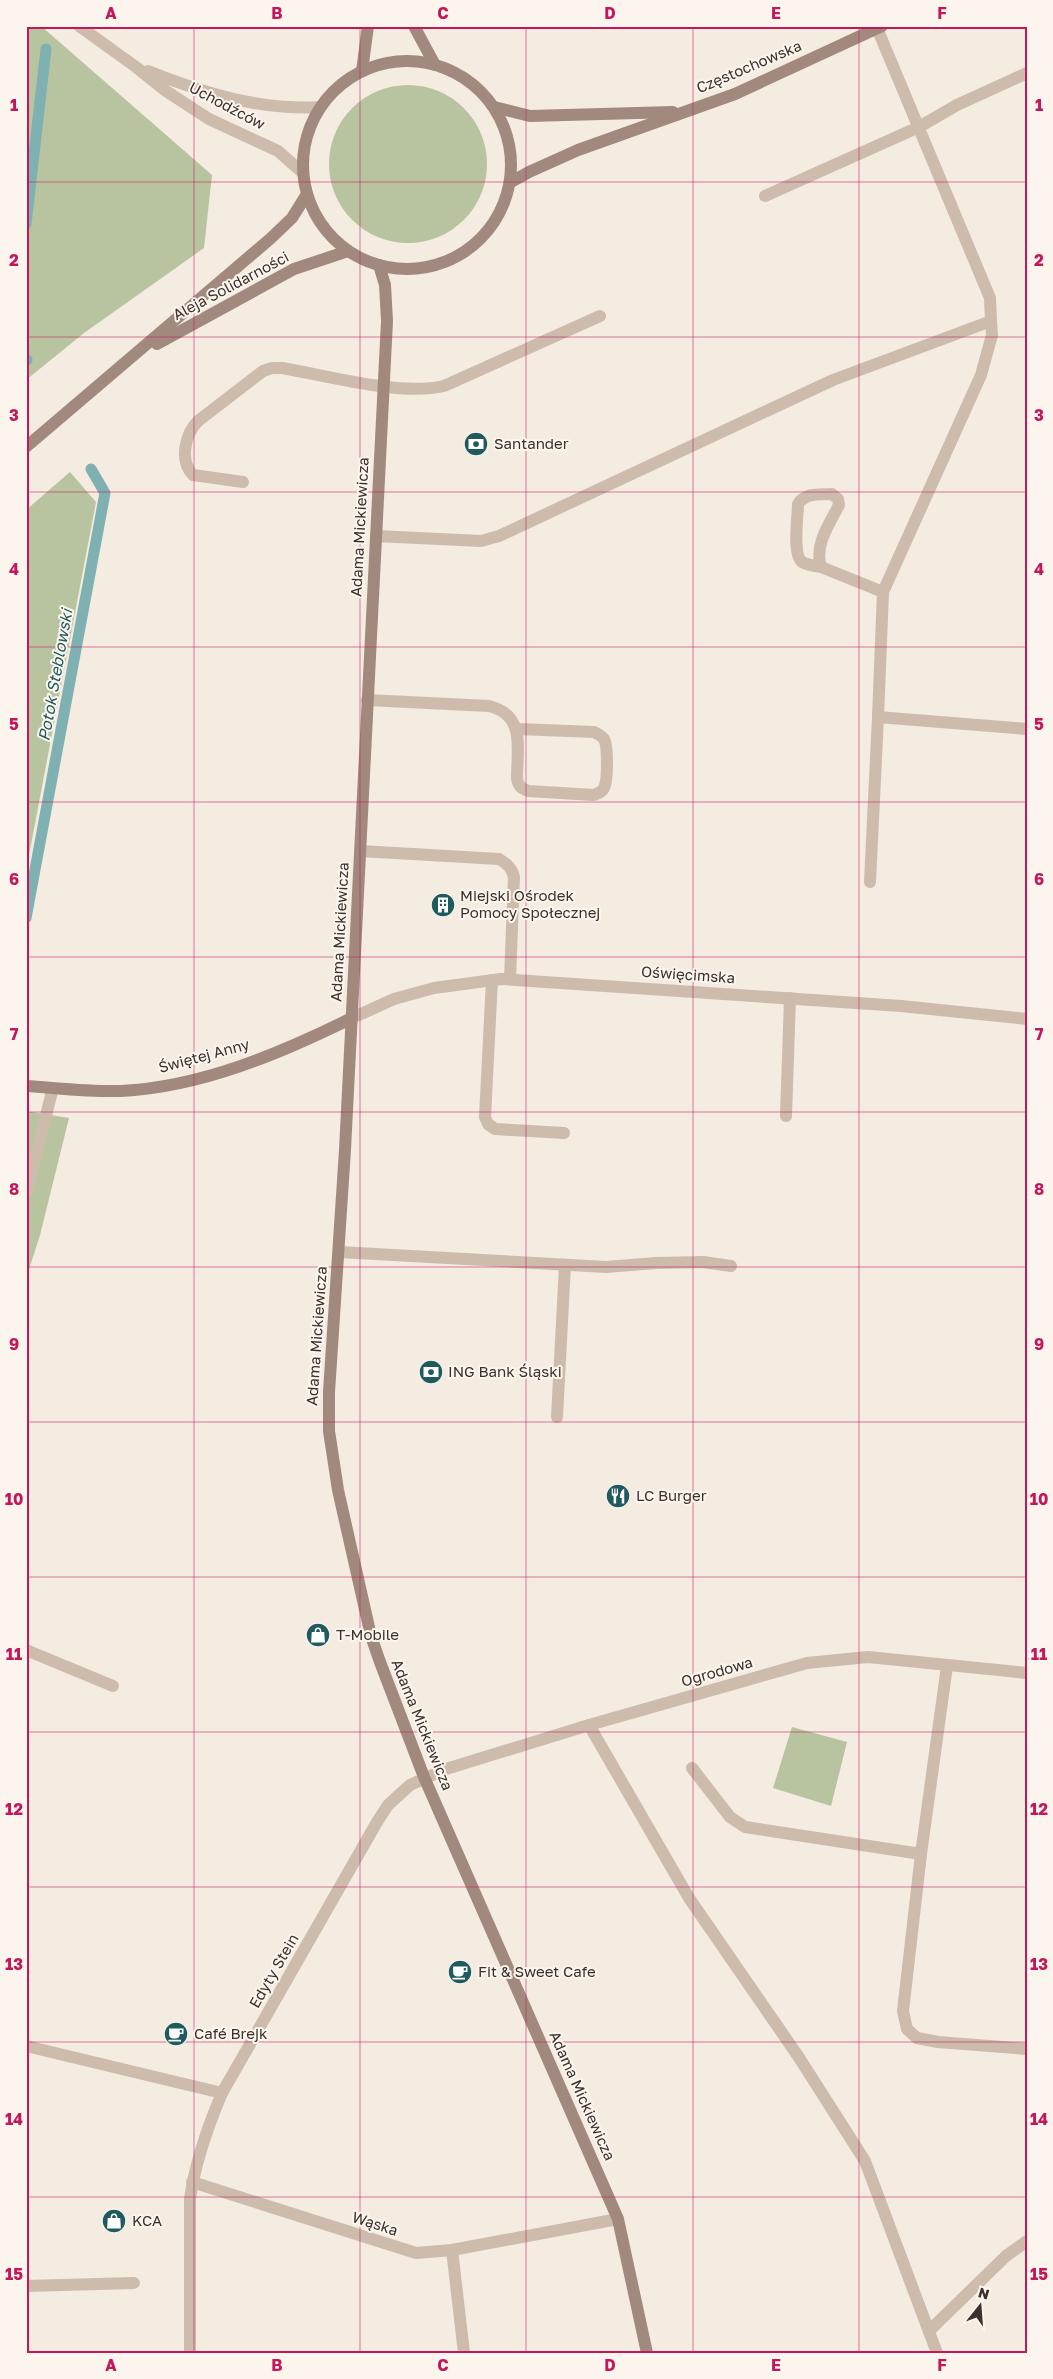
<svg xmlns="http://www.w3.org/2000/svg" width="1053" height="2379" viewBox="0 0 1053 2379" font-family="'Golos Text',sans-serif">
	<rect width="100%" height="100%" fill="#f4ebe1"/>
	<g fill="#b8c4a0">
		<path d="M26 26H41L212 175 204 248 84 333 26 380Z"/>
		<circle cx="408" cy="164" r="79"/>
		<path d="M70 472 96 502 26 871V510Z"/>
		<path d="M26 1111 69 1118 40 1235 26 1279Z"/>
		<path d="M792 1727 847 1742 831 1806 773 1788Z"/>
	</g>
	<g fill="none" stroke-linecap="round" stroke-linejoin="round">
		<g stroke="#7fb0b2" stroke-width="11">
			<path d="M26 224 46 49"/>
			<path d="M26 359 27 360"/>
			<path d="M26 918 105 493 91 469"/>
		</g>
		<g stroke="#cdbbac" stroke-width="12">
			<path d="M765 196 919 127 957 105 1027 73"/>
			<path d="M243 482 193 475C179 461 185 434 198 421L263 371 272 368H282C328 376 399 396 444 386L600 316"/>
			<path d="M376 536 481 541 499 536 833 380 991 321 990 298 877 28"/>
			<path d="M367 700 489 706C526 715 517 749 517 778 518 786 521 788 528 791L594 795C599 793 602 792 604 788 608 780 608 746 604 739 601 735 598 734 594 732L518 729"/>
			<path d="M360 851 499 859C507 864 512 868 514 877L510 979"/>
			<path d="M492 980 485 1117 488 1124 495 1129 564 1133"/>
			<path d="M786 1116 790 998"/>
			<path d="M339 1252 606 1267 656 1263 703 1262 731 1266"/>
			<path d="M557 1417 565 1265"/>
			<path d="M26 1650 113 1686"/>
			<path d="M589 1725 689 1898 798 2056 865 2161 937 2353"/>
			<path d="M26 2286 134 2283"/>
			<path d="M929 2331 1006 2256"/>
		</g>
		<g stroke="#cdbbac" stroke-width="12">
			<path d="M79 26 136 67 166 91 209 119 278 151 303 173"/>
			<path d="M148 71C203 93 262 111 321 107"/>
			<path d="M991 321 992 335 981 375 883 592 878 717 1027 729"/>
			<path d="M821 567C815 566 807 565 802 562 792 554 798 517 798 504 806 492 819 495 832 494L838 499 839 505C829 525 814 545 821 567L883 592"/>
			<path d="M870 882 878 717"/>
			<path d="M352 1018 394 999 434 988 501 979 901 1006 1027 1019"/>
			<path d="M26 1193 53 1088"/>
			<path d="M947 1666 921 1854 903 2011 907 2029 917 2038 938 2042 1027 2049"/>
			<path d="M692 1768 730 1817 745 1827 921 1854"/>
			<path d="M26 2046 222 2093"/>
			<path d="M192 2182 416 2253 452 2250 618 2219"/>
			<path d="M452 2250 464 2353"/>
			<path d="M1006 2256 1027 2241"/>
			<path d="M190 2353V2199C195 2163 208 2126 222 2093L377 1822 388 1805 410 1785 446 1769 589 1725 807 1663 868 1657 1027 1673"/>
		</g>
		<g stroke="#a18a7d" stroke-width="12">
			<path d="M414 26 435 65"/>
			<circle cx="407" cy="165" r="104"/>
			<path d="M362 71 368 26"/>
			<path d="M494 107 530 116 673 112"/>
			<path d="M511 182 529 172 578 150 735 94 882 26"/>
			<path d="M379 265 385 285 387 321 345 1150 329 1392V1431L338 1490 371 1636 380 1662 424 1777 618 2219 647 2353"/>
			<path d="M157 344 294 269 348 251"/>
			<path d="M26 447 270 239 292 218 307 194"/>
			<path d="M26 1086C57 1088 90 1092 121 1091 202 1087 281 1053 352 1018"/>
		</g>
	</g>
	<path fill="none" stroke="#c2185b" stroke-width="1" stroke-opacity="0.55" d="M194 26V2353M360 26V2353M526 26V2353M693 26V2353M859 26V2353M26 182H1027M26 337H1027M26 492H1027M26 647H1027M26 802H1027M26 957H1027M26 1112H1027M26 1267H1027M26 1422H1027M26 1577H1027M26 1732H1027M26 1887H1027M26 2042H1027M26 2197H1027"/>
	<defs>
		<g id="bank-disc" transform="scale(1.25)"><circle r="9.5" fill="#1f5a5e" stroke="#fbf5ee"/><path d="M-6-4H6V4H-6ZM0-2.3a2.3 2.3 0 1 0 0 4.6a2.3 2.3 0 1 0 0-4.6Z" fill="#fff"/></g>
		<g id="building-disc" transform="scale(1.25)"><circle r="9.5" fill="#1f5a5e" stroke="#fbf5ee"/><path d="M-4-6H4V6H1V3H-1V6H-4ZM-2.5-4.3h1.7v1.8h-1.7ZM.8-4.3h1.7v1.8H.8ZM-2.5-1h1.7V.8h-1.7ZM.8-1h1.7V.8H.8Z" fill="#fff"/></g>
		<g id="restaurant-disc" transform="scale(1.25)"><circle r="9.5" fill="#1f5a5e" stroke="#fbf5ee"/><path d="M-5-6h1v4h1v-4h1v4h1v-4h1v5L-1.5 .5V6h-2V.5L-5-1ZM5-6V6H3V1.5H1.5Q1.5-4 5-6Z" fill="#fff"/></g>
		<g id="shop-disc" transform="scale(1.25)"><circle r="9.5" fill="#1f5a5e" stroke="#fbf5ee"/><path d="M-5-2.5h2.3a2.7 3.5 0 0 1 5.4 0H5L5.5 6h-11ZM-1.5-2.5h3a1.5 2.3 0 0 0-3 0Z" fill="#fff"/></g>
		<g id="cafe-disc" transform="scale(1.25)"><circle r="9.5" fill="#1f5a5e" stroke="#fbf5ee"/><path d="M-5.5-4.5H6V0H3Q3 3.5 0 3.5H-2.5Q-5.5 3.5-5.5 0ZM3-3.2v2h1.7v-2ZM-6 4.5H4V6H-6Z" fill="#fff"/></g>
	</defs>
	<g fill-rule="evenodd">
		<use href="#bank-disc" x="476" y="444"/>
		<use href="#building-disc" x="443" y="905"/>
		<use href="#bank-disc" x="431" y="1372"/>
		<use href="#restaurant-disc" x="618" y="1496"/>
		<use href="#shop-disc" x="318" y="1635"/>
		<use href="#cafe-disc" x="460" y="1972"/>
		<use href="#cafe-disc" x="176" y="2034"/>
		<use href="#shop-disc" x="114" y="2221"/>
	</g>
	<g text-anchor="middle" stroke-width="4" stroke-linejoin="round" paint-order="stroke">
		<g font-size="15" fill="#3b302b" stroke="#fbf5ee">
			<text transform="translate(749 67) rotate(-23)" y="5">Częstochowska</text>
			<text transform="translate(227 106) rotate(28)" y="5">Uchodźców</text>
			<text transform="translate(231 286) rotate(-28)" y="5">Aleja Solidarności</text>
			<text transform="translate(360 527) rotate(-87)" y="5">Adama Mickiewicza</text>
			<text transform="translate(340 932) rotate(-87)" y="5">Adama Mickiewicza</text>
			<text transform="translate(688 975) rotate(4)" y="5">Oświęcimska</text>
			<text transform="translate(204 1056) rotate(-15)" y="5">Świętej Anny</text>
			<text transform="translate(317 1336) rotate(-86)" y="5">Adama Mickiewicza</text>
			<text transform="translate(717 1672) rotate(-16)" y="5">Ogrodowa</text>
			<text transform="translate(422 1725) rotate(68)" y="5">Adama Mickiewicza</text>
			<text transform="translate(274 1971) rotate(-60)" y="5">Edyty Stein</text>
			<text transform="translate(582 2096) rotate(66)" y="5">Adama Mickiewicza</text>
			<text transform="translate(375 2224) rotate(18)" y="5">Wąska</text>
		</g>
		<g font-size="15" fill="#3b302b" stroke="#fbf5ee" text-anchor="start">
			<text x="494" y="449">Santander</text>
			<text x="460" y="901">Miejski Ośrodek<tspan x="460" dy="17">Pomocy Społecznej</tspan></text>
			<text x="448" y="1377">ING Bank Śląski</text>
			<text x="636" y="1501">LC Burger</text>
			<text x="336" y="1640">T-Mobile</text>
			<text x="478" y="1977">Fit &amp; Sweet Cafe</text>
			<text x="194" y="2039">Café Brejk</text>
			<text x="132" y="2226">KCA</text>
		</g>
		<g font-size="16" font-style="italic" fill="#1f5a5e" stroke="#fbf5ee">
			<text transform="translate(55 675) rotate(-80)" y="6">Potok Steblowski</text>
		</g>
	</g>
	<rect width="1053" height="2379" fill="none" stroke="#fbf5ee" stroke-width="55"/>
	<g transform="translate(980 2306) rotate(17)" stroke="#fbf5ee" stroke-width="4" paint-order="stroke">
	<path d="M0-4L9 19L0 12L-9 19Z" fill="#3b302b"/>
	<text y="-8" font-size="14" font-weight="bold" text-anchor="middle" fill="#3b302b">N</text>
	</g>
	<rect x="28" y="28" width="998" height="2324" fill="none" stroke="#c2185b" stroke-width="2"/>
	<g font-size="16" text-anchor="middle" font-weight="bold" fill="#c2185b">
		<text x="111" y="19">A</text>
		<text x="277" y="19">B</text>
		<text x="443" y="19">C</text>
		<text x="610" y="19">D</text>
		<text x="776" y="19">E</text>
		<text x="942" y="19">F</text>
		<text x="14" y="111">1</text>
		<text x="1039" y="111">1</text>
		<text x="14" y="266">2</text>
		<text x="1039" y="266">2</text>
		<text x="14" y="421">3</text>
		<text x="1039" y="421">3</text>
		<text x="14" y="575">4</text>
		<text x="1039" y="575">4</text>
		<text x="14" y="730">5</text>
		<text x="1039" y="730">5</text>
		<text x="14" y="885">6</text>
		<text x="1039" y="885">6</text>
		<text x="14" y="1040">7</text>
		<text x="1039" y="1040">7</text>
		<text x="14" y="1195">8</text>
		<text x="1039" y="1195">8</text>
		<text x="14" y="1350">9</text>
		<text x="1039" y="1350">9</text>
		<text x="14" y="1505">10</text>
		<text x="1039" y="1505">10</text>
		<text x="14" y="1660">11</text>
		<text x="1039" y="1660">11</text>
		<text x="14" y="1815">12</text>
		<text x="1039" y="1815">12</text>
		<text x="14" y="1970">13</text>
		<text x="1039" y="1970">13</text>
		<text x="14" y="2125">14</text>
		<text x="1039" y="2125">14</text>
		<text x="14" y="2280">15</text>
		<text x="1039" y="2280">15</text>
		<text x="111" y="2371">A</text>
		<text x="277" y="2371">B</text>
		<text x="443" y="2371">C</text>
		<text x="610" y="2371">D</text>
		<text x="776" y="2371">E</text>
		<text x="942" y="2371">F</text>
	</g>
</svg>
